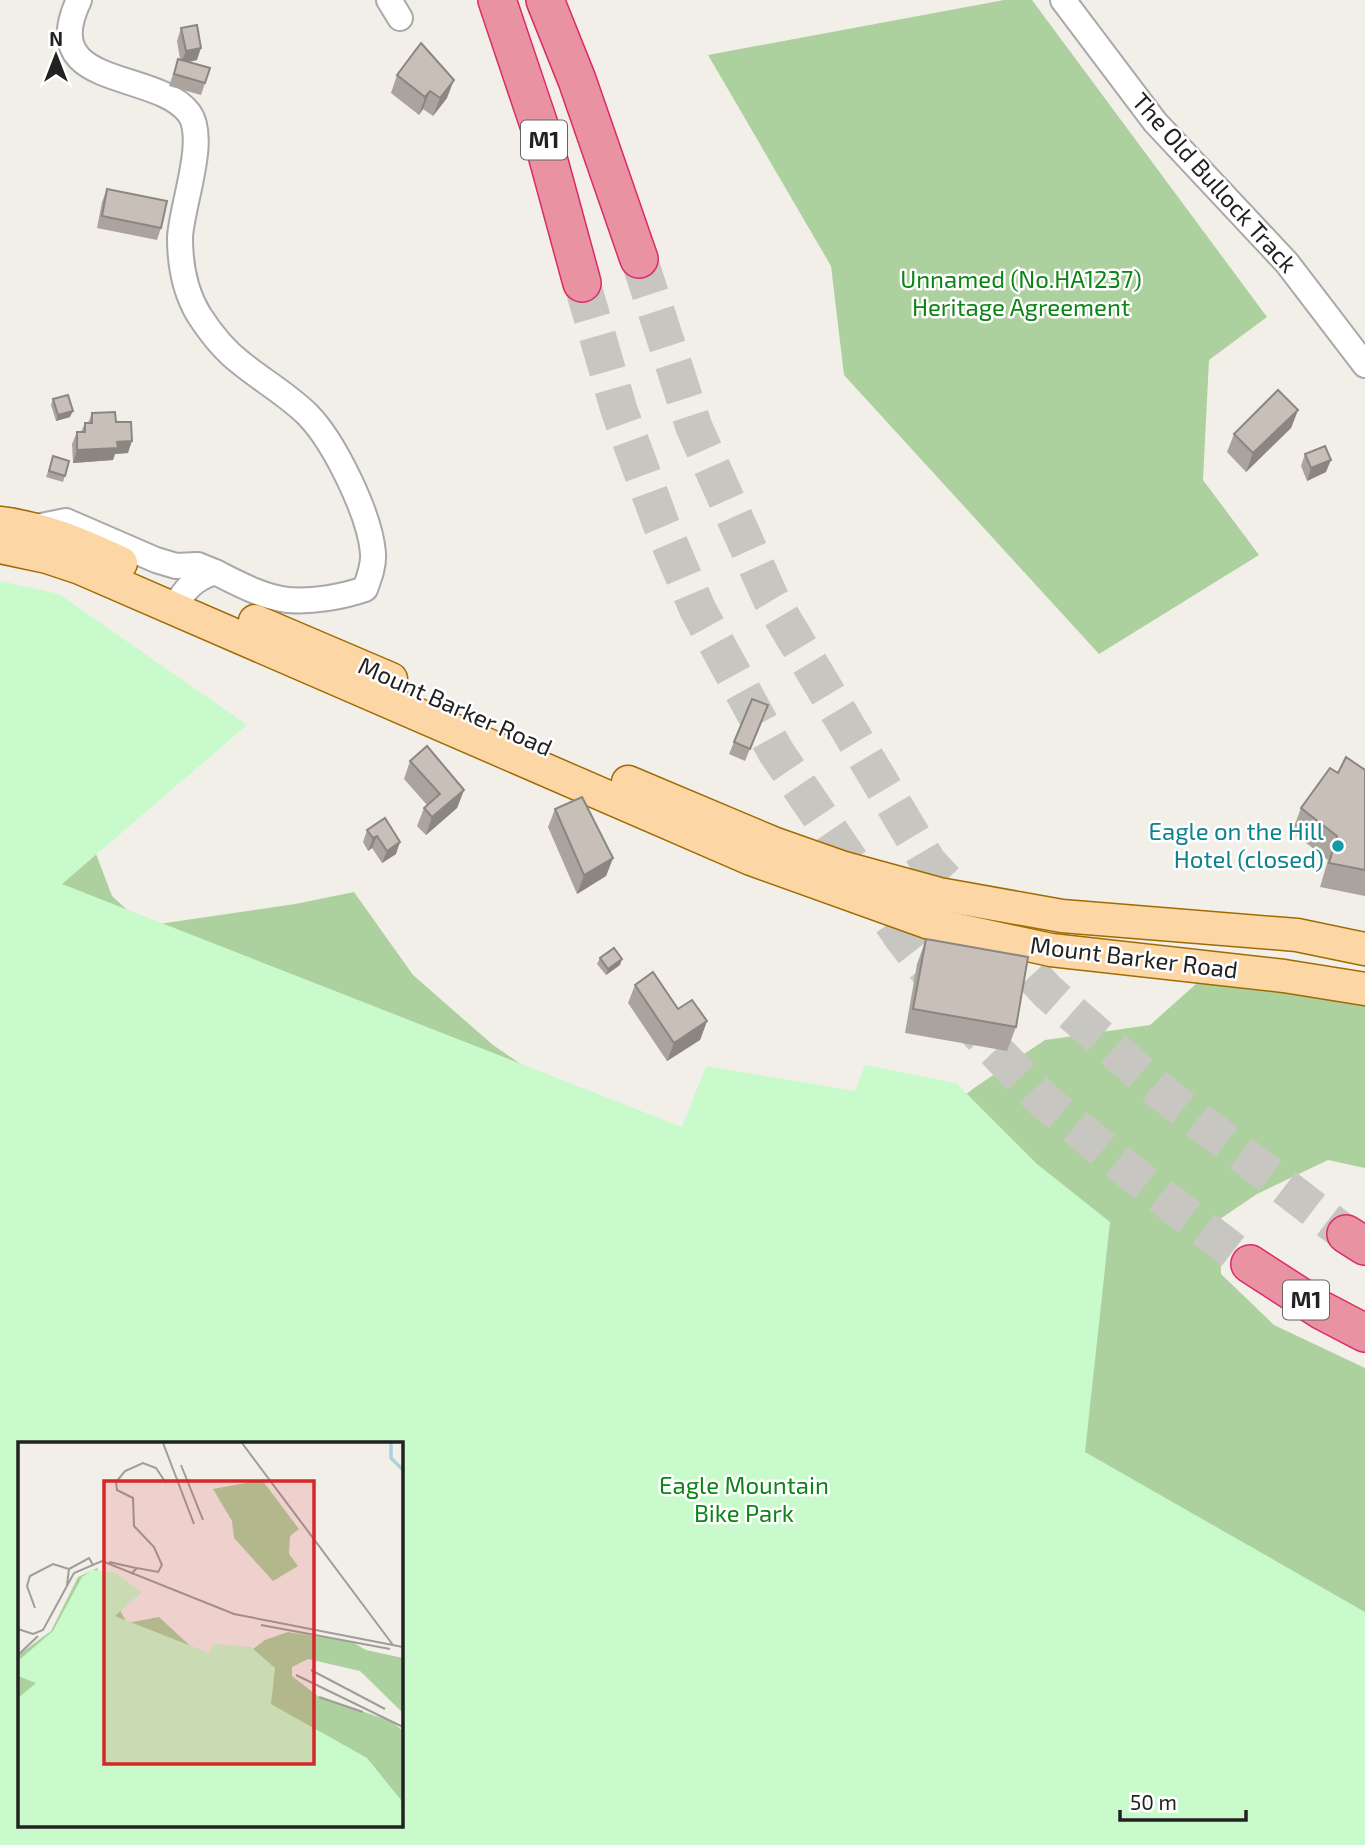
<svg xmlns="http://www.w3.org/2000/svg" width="1365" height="1845" viewBox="0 0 1365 1845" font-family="'Exo 2',sans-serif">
	<rect width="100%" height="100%" fill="#f2efe9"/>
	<g fill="#add19e" fill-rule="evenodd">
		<path d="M1004 0H1032L1267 317 1209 360 1203 480 1259 555 1099 654 844 375 831 266 708 55Z"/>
		<path d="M0 666 90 838 112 896 145 926 295 904 354 892 413 975 493 1045 615 1129 884 1161 974 1088 1045 1040 1150 1025 1196 984 1284 976 1365 989V1168L1328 1160 1257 1194 1220 1219 1221 1274 1274 1325 1365 1368V1845H0V1405L170 1353ZM19 1444H401V1826H19Z"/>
	</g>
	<path fill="#c8facc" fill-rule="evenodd" d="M0 581 59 594 247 725 62 884 682 1127 706 1066 855 1091 865 1065 956 1083 1037 1164 1110 1222 1085 1452 1365 1612V1845H0ZM19 1444H401V1826H19Z"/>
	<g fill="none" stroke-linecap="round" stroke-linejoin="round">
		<g stroke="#c8c6c1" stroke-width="37" stroke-dasharray="37 18" stroke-linecap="butt">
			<path d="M639 259 694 427 771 599 928 862 1047 991 1165 1095 1346 1234"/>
			<path d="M582 283 619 410 661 524 698 610 776 752 902 937 967 1021 1042 1099 1134 1175 1250 1264"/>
		</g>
		<g stroke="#a9a9a9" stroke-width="28">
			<g id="minor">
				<path d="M79 0C36 90 155 69 189 113 208 139 181 207 180 238 180 265 185 292 199 315 210 332 225 351 241 363 263 381 288 395 308 415 335 443 370 515 373 553 374 566 369 578 365 589 342 597 312 602 288 600 262 597 237 583 215 572 193 579 184 590 174 609"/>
				<path d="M389 0 400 18"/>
				<path d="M1063 0 1155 122 1287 263 1365 365"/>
				<path d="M31 528 66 521 156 560 176 566 198 565 215 572"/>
			</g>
		</g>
		<g stroke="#a06b00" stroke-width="35">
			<g id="major">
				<path d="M0 523C43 528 82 545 121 563"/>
				<path d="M0 547 47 557 80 568 751 859 935 925 1051 950 1284 976 1365 989"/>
				<path d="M255 621 391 679"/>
				<path d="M628 782 773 843 844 868 939 894 1062 916 1297 935 1365 949"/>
			</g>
		</g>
		<g stroke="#dc2a67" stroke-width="40">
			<g id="highway">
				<path d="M497 0 539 125 582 283"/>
				<path d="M545 0 577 80 639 259"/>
				<path d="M1346 1234 1365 1246"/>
				<path d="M1250 1264 1321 1310 1365 1333"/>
			</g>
		</g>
		<use href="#minor" stroke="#fff" stroke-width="24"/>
		<use href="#major" stroke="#fcd6a4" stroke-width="32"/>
		<use href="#highway" stroke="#e892a2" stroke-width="37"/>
	</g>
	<g fill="#aba49e">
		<path d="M181 28 197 60 189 62 205 83 201 95 169 86 178 59H180L177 41Z"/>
		<path d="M397 75 447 98 433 116 423 109 419 115 391 93Z"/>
		<path d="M107 189 161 228 157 240 97 228 102 202Z"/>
		<path d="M53 399 70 417 56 421 51 405Z"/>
		<path d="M1298 410 1291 428 1246 472 1227 452 1234 434Z"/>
		<path d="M92 413 116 422 128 453 115 454 113 460 73 463 72 444 77 432H81L85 423H88Z"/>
		<path d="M1305 454 1326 472 1307 481 1301 466Z"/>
		<path d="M69 461 63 482 46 477 51 463Z"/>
		<path d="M768 705 745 761 729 754 734 742Z"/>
		<path d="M410 761 464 790 457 808 426 835 417 826 424 808 427 805 404 779Z"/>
		<path d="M1365 770V896L1320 887 1328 860 1292 832 1301 808 1338 773Z"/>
		<path d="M555 809 613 858 606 876 577 894 548 827Z"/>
		<path d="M385 818 396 854 382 863 372 848 368 851 363 842 367 830Z"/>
		<path d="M926 939 1016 1027 1007 1051 905 1033 917 964Z"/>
		<path d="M600 958 620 965 606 975 597 964Z"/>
		<path d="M635 985 678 1009 707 1021 700 1040 667 1061 628 1003Z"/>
	</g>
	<g fill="#8b8681">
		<path d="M201 48 197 60 181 63 186 51Z"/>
		<path d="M454 80 447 98 433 116 440 98Z"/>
		<path d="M430 91 423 109 419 115 425 97Z"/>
		<path d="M1298 410 1291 428 1246 472 1253 453Z"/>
		<path d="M73 411 70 417 56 421 58 415Z"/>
		<path d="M132 441 128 453 115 454 113 460 73 463 77 450 117 442Z"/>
		<path d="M1331 460 1326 472 1307 481 1311 468Z"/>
		<path d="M464 790 457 808 426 835 432 817Z"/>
		<path d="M377 836 372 848 368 851 373 838Z"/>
		<path d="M400 842 396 854 382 863 387 851Z"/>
		<path d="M613 858 606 876 577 894 584 875Z"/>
		<path d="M622 959 620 965 606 975 608 969Z"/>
		<path d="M707 1021 700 1040 667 1061 674 1043Z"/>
	</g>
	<g fill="#c7bfb8" stroke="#8b8681" stroke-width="2">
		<path d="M197 25 201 48 186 51 181 28Z"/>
		<path d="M421 43 454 80 440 98 430 91 425 97 397 75Z"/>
		<path d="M178 59 210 68 205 83 174 74Z"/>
		<path d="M107 189 167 201 161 228 102 216Z"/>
		<path d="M1278 390 1298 410 1253 453 1234 434Z"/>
		<path d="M68 395 73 411 58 415 53 399Z"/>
		<path d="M115 412 116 422H131L132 441 117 442 118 448 77 450V432H85V423H92V413Z"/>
		<path d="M1325 446 1331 460 1311 468 1305 454Z"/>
		<path d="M53 456 69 461 65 476 49 471Z"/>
		<path d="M752 699 768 705 750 749 734 742Z"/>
		<path d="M427 746 464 790 432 817 424 808 440 794 410 761Z"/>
		<path d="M1346 757 1365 770V870L1329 863 1337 836 1301 808 1330 768 1338 773Z"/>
		<path d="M582 797 613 858 584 875 555 809Z"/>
		<path d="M385 818 400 842 387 851 377 836 373 838 367 830Z"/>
		<path d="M926 939 1028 957 1016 1027 913 1009Z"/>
		<path d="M614 948 622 959 608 969 600 958Z"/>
		<path d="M653 972 678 1009 692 1000 707 1021 674 1043 635 985Z"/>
	</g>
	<circle fill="#0f9aa8" stroke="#fff" stroke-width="2.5" cx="1338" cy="846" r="7"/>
	<g text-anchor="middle" stroke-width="5" stroke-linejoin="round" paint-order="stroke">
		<g fill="#fff" stroke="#646464" stroke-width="2">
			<rect x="521" y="120.5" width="46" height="39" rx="5"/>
			<rect x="1283" y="1280.5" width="46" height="39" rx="5"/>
		</g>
		<g font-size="23" font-weight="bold" fill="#222">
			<text x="544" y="148">M1</text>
			<text x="1306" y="1308">M1</text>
		</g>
		<g font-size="24" fill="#222" stroke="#fff">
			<text transform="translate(1214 183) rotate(48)" y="8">The Old Bullock Track</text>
			<text transform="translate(455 707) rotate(24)" y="8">Mount Barker Road</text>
			<text transform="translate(1134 958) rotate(7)" y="8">Mount Barker Road</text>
		</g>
		<g font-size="24" fill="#0c8416" stroke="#fff">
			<text x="1021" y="288">Unnamed (No.HA1237)<tspan x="1021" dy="28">Heritage Agreement</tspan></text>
			<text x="744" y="1494">Eagle Mountain<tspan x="744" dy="28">Bike Park</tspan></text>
		</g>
		<g font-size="24" fill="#0d838f" stroke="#fff" text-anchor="end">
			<text x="1324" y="840">Eagle on the Hill<tspan x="1324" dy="28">Hotel (closed)</tspan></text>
		</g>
	</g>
	<g transform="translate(18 1442)">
		<rect width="385" height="385" fill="#f2efe9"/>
		<path d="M244 38 281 87 272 94 271 112 280 124 255 139 216 96 214 79 195 47ZM79 126 109 181 141 175 181 212 222 217 247 198 270 190 334 200 348 208 385 216V271L342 229 290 217 274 225V234L301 255 373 279 385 289V384H0L29 230 0 281V213L33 189 60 135Z" fill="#add19e"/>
		<path d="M74 128 96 130 124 150 97 174 191 211 195 202 233 205 257 226 253 262 349 316 383 358 385 384H0V256L18 241 0 234V219L35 189 64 135Z" fill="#c8facc"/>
		<path fill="none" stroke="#aad3df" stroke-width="3.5" d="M373 1V16L385 28"/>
		<path fill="none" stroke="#9f9d99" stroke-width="2" d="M145 1 176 82M224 1 375 203M163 23 185 78M91 120 118 126M113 132 119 126 140 130 144 123 136 105 116 84 115 56 99 48 98 40 107 29 125 21 138 26 148 41M49 143 51 127 71 116 75 123M17 166 9 144 12 134 35 122 51 127M243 183 372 207M0 187 15 192 25 188 56 131 84 119 216 172 385 205M0 213 20 194M293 228 367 267M278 233 385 285M301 255 345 270"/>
		<path fill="#d62828" fill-opacity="0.15" stroke="#d62828" stroke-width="3.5" d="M86 39H296V322H86Z"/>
		<rect width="385" height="385" fill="none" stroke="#222" stroke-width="3.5"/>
	</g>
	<g transform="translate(56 56)" stroke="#ffffff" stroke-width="5" paint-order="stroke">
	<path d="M0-5L12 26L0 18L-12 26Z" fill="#222222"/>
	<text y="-10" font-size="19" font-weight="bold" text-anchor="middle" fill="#222222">N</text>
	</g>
	<path d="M1120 1810v10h126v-10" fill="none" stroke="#222222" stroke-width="3.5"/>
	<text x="1130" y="1810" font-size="21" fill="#222222" stroke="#ffffff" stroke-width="5" paint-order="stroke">50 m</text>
</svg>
